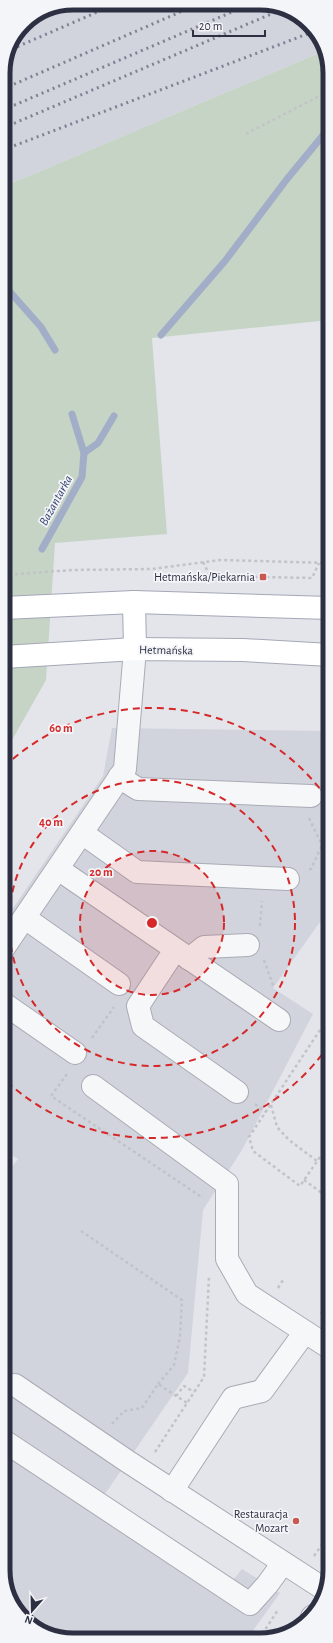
<svg xmlns="http://www.w3.org/2000/svg" width="333" height="1643" viewBox="0 0 333 1643" font-family="'Alegreya Sans',sans-serif">
	<rect width="100%" height="100%" fill="#e4e5eb"/>
	<g fill="#d2d4dd">
		<path d="M278 5 313 27 324 51 3 187V68L24 23 46 8Z"/>
		<path d="M112 728 330 731V908L273 988 313 1014 242 1150 203 1210 188 1373 105 1494 233 1580 242 1569 280 1593 247 1639H59L20 1616 4 1579 3 1178 18 1159 3 1150V923L103 776Z"/>
	</g>
	<path fill="#c6d4c6" d="M324 51 329 64 330 320 152 338 167 534 55 543 46 680 3 756V187Z"/>
	<g fill="none" stroke-linecap="round" stroke-linejoin="round">
		<g stroke="#a2adc8" stroke-width="7">
			<path d="M3 284 41 327 55 350"/>
			<path d="M161 335 225 261 287 179 329 128"/>
			<path d="M84 453 98 443 114 416"/>
			<path d="M42 549 82 477 84 453 72 414"/>
		</g>
		<g stroke="#a9abb5" stroke-width="24">
			<g id="minor">
				<path d="M119 777 138 789 311 796"/>
				<path d="M82 833 137 872 288 879"/>
				<path d="M58 869 279 1020"/>
				<path d="M25 918 119 984"/>
				<path d="M3 949 125 769 135 649"/>
				<path d="M175 950 138 1006 143 1026 237 1092"/>
				<path d="M189 959 204 947 248 945"/>
				<path d="M3 1003 75 1053"/>
				<path d="M93 1086 227 1184V1259L247 1294 330 1348"/>
				<path d="M15 1385 127 1461 324 1589"/>
				<path d="M4 1441 250 1604 267 1585 283 1563"/>
				<path d="M172 1491 233 1398 262 1391 305 1332"/>
				<path d="M312 1617 313 1616"/>
			</g>
		</g>
		<g stroke="#a4a7b6" stroke-width="24">
			<g id="major">
				<path d="M134 602 135 649"/>
				<path d="M3 608 134 602 330 608"/>
				<path d="M3 657 135 649 243 650 330 655"/>
			</g>
		</g>
		<g stroke="#c1c3c9" stroke-width="2.5" stroke-dasharray="3 3" stroke-linecap="butt">
			<path d="M246 134 329 91"/>
			<path d="M203 562 210 576 312 578 319 563"/>
			<path d="M3 575 72 570 152 569 220 560 330 563"/>
			<path d="M309 818 322 845"/>
			<path d="M309 869H311L322 845 330 849"/>
			<path d="M260 926 262 901"/>
			<path d="M264 960 274 988"/>
			<path d="M323 1026 330 1030"/>
			<path d="M92 1038 114 1007"/>
			<path d="M67 1074 51 1096 203 1198"/>
			<path d="M255 1104 266 1112"/>
			<path d="M271 1105 277 1127 289 1140 317 1161"/>
			<path d="M320 1157 300 1186 253 1151 249 1137 330 1015"/>
			<path d="M304 1180 330 1199"/>
			<path d="M81 1231 182 1300 180 1337 174 1365 158 1384"/>
			<path d="M278 1288 283 1280"/>
			<path d="M321 1314 325 1308"/>
			<path d="M176 1396 184 1386 194 1392"/>
			<path d="M112 1424 124 1411 142 1408 158 1384 187 1403"/>
			<path d="M155 1452 204 1377 209 1276"/>
			<path d="M314 1556 330 1533"/>
			<path d="M259 1639 278 1610"/>
		</g>
		<use href="#minor" stroke="#f6f7f9" stroke-width="22"/>
		<use href="#major" stroke="#fff" stroke-width="22"/>
		<g stroke="#7e8294" stroke-width="3" stroke-dasharray="2 4" stroke-linecap="butt">
			<path d="M12 49 109 7"/>
			<path d="M3 89 194 6"/>
			<path d="M3 110 246 6"/>
			<path d="M3 128 283 9"/>
			<path d="M3 150 315 31"/>
		</g>
	</g>
	<circle cx="152" cy="923" r="72" fill="#d62828" fill-opacity=".12"/>
	<g fill="none" stroke="#d62828" stroke-width="2" stroke-dasharray="7 5">
		<circle cx="152" cy="923" r="72"/>
		<circle cx="152" cy="923" r="143"/>
		<path d="M329 1045A215 215 0 0 1 4 1079M4 767A215 215 0 0 1 329 801"/>
	</g>
	<g fill="#c75852" stroke="#f4f5f8" stroke-width="1.5">
		<rect x="259" y="573" width="8" height="8" rx="2"/>
		<circle cx="296" cy="1521" r="4"/>
	</g>
	<g text-anchor="middle" stroke-width="3.5" stroke-linejoin="round" paint-order="stroke">
		<g font-size="12" fill="#2c3042" stroke="#f4f5f8" text-anchor="end">
			<text x="255" y="581">Hetmańska/Piekarnia</text>
			<text x="288" y="1518">Restauracja<tspan x="288" dy="14">Mozart</tspan></text>
		</g>
		<g font-size="12" fill="#2c3042" stroke="#f4f5f8">
			<text transform="translate(166 650) rotate(1)" y="4">Hetmańska</text>
		</g>
		<g font-size="13" font-style="italic" fill="#394774" stroke="#f4f5f8">
			<text transform="translate(55 500) rotate(-61)" y="5">Bażantarka</text>
		</g>
	</g>
	<path d="M0 0H333V1643H0ZM73 10H260A63 63 0 0 1 323 73V1570A63 63 0 0 1 260 1633H73A63 63 0 0 1 10 1570V73A63 63 0 0 1 73 10Z" fill="#f4f5f8" fill-rule="evenodd"/>
	<path fill="none" stroke="#2c3042" stroke-width="5" d="M73 10H260A63 63 0 0 1 323 73V1570A63 63 0 0 1 260 1633H73A63 63 0 0 1 10 1570V73A63 63 0 0 1 73 10Z"/>
	<circle cx="152" cy="923" r="6" fill="#d62828" stroke="#f4f5f8" stroke-width="2"/>
	<g font-size="12" text-anchor="middle" font-weight="bold" fill="#d62828" stroke="#f4f5f8" stroke-width="3.5" stroke-linejoin="round" paint-order="stroke">
		<text x="61" y="732">60 m</text>
		<text x="51" y="826">40 m</text>
		<text x="101" y="876">20 m</text>
	</g>
	<g transform="translate(32 1611) rotate(200)" stroke="#f4f5f8" stroke-width="3" paint-order="stroke">
	<path d="M0-3L7 15L0 10L-7 15Z" fill="#2c3042"/>
	<text y="-6" font-size="11" font-weight="bold" text-anchor="middle" fill="#2c3042">N</text>
	</g>
	<path d="M193 30v6h72v-6" fill="none" stroke="#2c3042" stroke-width="2"/>
	<text x="199" y="30" font-size="12" fill="#2c3042" stroke="#f4f5f8" stroke-width="3" paint-order="stroke">20 m</text>
</svg>
